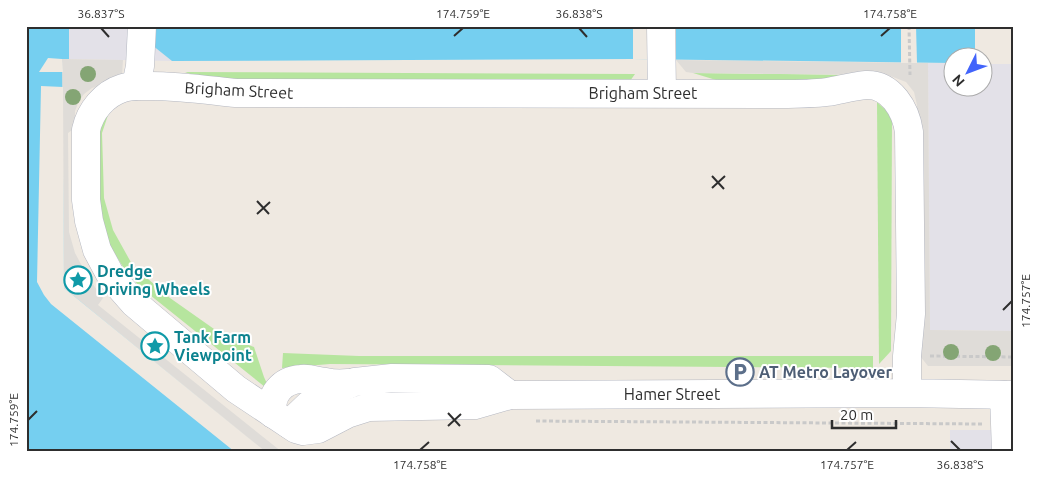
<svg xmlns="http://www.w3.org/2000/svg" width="1040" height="478" viewBox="0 0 1040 478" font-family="Ubuntu,sans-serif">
	<rect width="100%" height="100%" fill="#efe9e1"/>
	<g fill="#e3e1e8">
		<path d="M69 26H152V45L172 61 69 59Z"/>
		<path d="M928 63H952V88H982L983 64H1014V331L930 330Z"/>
		<rect x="950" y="430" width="64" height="22"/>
	</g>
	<g fill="#b6e59e">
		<path d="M185 72 635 74 630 81 223 86Z"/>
		<path d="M693 73 852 75 836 81 739 87Z"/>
		<path d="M877 102 892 116 891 351 879 364Z"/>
		<path d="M109 112 102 133 104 198 113 230 133 266 170 298 224 336 254 347 264 377 268 386 265 387 140 287 125 270 108 243 95 206 96 122Z"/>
		<path d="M283 353 359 356H873V368L330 364 282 368Z"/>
	</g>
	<g fill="#dfdcd8">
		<path d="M62 59 123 60 122 76 116 80 92 88 84 94 79 101 75 111V128L68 133 69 232 75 253 89 279 103 298 98 305 282 452H265L64 288Z"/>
		<path d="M676 60 928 63 930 330 1014 331V366H928L920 356 915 345 917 105 914 92 906 82 888 75 693 73 686 72Z"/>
	</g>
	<g fill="#75cff0">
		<path d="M26 26H69V59H62L64 288 265 452H26Z"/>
		<path d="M152 26H1014V64H983L982 58H952V63L633 59 172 61 152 45Z"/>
	</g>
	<g fill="#efe9e1">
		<path d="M633 26H676V60L633 59Z"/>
		<path d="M901 26H916L917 63H901Z"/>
		<path d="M975 26H1014V64H983L982 58 975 57Z"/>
		<path d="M48 58 62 59 63 72H39Z"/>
		<path d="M41 86 63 87 64 288 266 452H235L51 304 44 295 37 282Z"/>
	</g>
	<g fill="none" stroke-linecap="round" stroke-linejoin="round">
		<g stroke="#b4b7c1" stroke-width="29">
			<g id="minor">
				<path d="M661 26 662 93"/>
				<path d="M136 86 140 66 142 26"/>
				<path d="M907 393V356L911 314 909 132C906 110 891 84 866 85 853 86 840 90 827 92 812 94 796 94 780 94L236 93C207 90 179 86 150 86 142 86 132 85 123 88 104 94 90 111 86 130V200L89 221 97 250 112 278 134 303 236 389 296 429 303 431 318 429 347 414 369 407 475 405 510 395 907 393 1014 395"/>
				<path d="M1004 395 1006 452"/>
				<path d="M273 414C269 395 282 380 301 379 310 378 317 381 325 382 334 384 341 384 349 383"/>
				<path d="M289 424 309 405 335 390 355 382 392 378 489 379 510 395"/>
			</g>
		</g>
		<g stroke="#c9c9c9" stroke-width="3" stroke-dasharray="4 2.5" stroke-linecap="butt">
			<path d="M909 26 910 75"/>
			<path d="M930 356 1014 357"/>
			<path d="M536 421 982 424"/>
		</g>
		<use href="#minor" stroke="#fff" stroke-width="28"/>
	</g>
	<g fill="#84a574">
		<circle cx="88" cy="74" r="8"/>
		<circle cx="73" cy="97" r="8"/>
		<circle cx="951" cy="352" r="8"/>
		<circle cx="993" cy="353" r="8"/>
	</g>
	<path fill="none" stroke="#2e2e2e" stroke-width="2" d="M101 28 109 37M579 28 587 37M454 36 463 28M881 36 890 28M712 176 724 189M712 188 725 176M257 201 269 214M257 214 270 202M1003 310 1012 301M448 413 460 426M28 420 37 411M448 426 461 414M951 441 960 450M420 450 429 442M847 450 856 442"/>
	<defs>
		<g id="sight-ring" transform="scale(1.4375)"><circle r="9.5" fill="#fff" stroke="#0f9aa8" stroke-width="1.5"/><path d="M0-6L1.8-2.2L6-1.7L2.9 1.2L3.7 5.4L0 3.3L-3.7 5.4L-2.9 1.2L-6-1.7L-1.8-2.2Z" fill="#0f9aa8"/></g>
		<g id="parking-ring" transform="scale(1.4375)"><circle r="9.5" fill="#fff" stroke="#5c6f8a" stroke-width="1.5"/><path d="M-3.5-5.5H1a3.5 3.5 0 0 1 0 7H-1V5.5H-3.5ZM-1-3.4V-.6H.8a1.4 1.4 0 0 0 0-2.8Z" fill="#5c6f8a"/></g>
	</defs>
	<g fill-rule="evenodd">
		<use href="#sight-ring" x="78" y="280"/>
		<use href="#sight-ring" x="155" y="346"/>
		<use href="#parking-ring" x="740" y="372"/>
	</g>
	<g text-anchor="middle" stroke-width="4" stroke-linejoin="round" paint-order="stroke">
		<g font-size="16" fill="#2e2e2e" stroke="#fff">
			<text transform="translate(239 90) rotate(3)" y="6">Brigham Street</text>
			<text x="643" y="99">Brigham Street</text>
			<text x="672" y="400">Hamer Street</text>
		</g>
		<g font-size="16" font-weight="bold" fill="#0d838f" stroke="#fff" text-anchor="start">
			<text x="97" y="277">Dredge<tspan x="97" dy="18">Driving Wheels</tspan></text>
			<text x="174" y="343">Tank Farm<tspan x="174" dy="18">Viewpoint</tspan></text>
		</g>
		<g font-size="16" font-weight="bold" fill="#4e5e75" stroke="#fff" text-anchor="start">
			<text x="759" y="378">AT Metro Layover</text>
		</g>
	</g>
	<rect width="1040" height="478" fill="none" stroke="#ffffff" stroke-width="55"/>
	<g transform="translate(968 72) rotate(228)"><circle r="24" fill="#ffffff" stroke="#ababab"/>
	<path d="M0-4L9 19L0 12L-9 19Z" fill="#4264fb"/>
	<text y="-8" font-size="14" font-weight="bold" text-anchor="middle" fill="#2e2e2e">N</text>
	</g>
	<path d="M832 420v8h64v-8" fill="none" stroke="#2e2e2e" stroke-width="2.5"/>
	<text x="840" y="420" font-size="15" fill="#2e2e2e" stroke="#ffffff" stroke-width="4" paint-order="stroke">20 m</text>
	<rect x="28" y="28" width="984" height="422" fill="none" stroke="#2e2e2e" stroke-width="2"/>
	<g font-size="12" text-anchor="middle" fill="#2e2e2e">
		<text x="101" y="18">36.837°S</text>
		<text x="463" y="18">174.759°E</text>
		<text x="579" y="18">36.838°S</text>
		<text x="890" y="18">174.758°E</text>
		<text transform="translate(1026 301) rotate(-90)" y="4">174.757°E</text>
		<text transform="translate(14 420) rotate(-90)" y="4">174.759°E</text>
		<text x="420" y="469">174.758°E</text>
		<text x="847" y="469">174.757°E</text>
		<text x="960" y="469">36.838°S</text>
	</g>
</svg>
